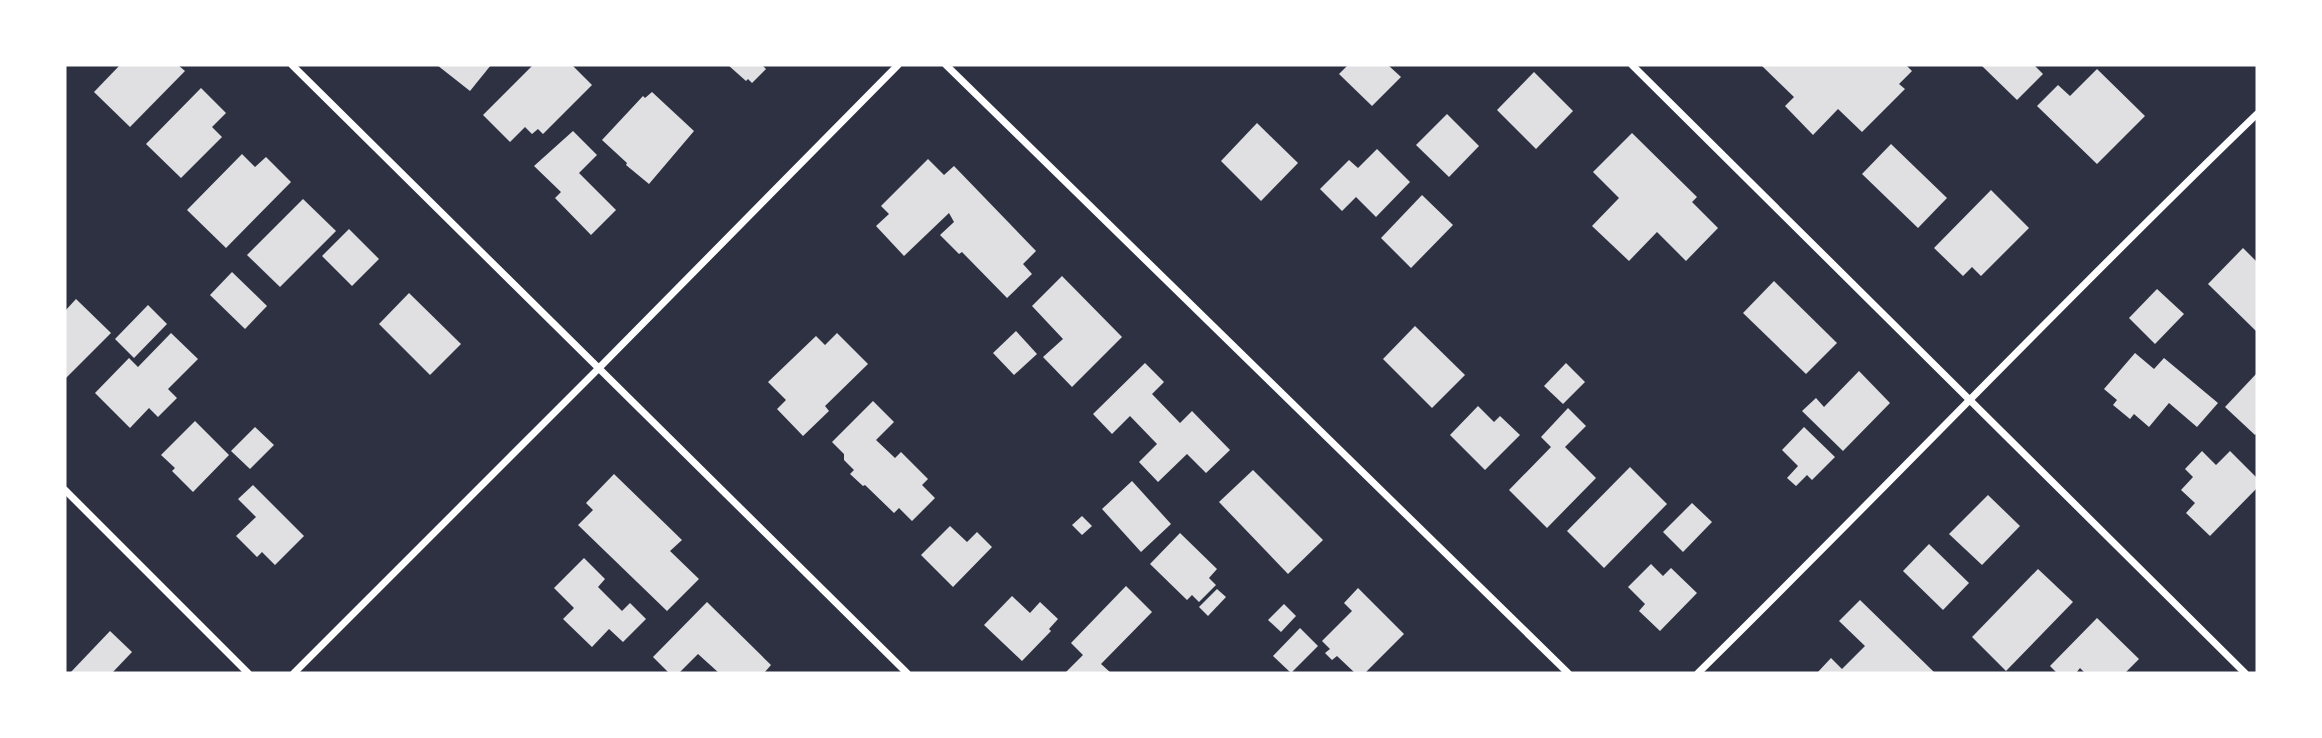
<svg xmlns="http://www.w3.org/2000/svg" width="2322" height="738" viewBox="0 0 2322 738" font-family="'Noto Sans',sans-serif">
	<rect width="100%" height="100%" fill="#2d3142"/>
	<g fill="#e0e0e3">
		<path d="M120 65H178L185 71 130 127 94 92Z"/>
		<path d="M437 65H491L470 91Z"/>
		<path d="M533 65H572L592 85 543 134 538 129 532 134 525 127 510 142 483 115Z"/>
		<path d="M728 65H762L766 69 752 83 748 79 746 81Z"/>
		<path d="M1348 65H1388L1401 77 1372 106 1339 74Z"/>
		<path d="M1761 65H1906L1912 71 1899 84 1905 89 1862 132 1838 109 1813 135 1785 106 1794 97Z"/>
		<path d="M1981 65H2034L2043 74 2017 100Z"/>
		<path d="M2097 69 2145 116 2097 164 2037 106 2058 85 2070 96Z"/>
		<path d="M1534 72 1573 111 1536 149 1497 110Z"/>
		<path d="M201 88 226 113 212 127 222 137 181 178 146 144Z"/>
		<path d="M652 92 694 131 649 184 626 165 627 163 602 140 643 96 645 98Z"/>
		<path d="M1447 114 1479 146 1449 177 1416 145Z"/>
		<path d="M1257 123 1298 163 1261 201 1221 161Z"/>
		<path d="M573 131 597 155 579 173 616 210 591 235 555 198 561 192 534 166Z"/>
		<path d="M1632 133 1697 197 1692 202 1718 228 1686 261 1657 232 1629 261 1592 226 1619 198 1593 172Z"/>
		<path d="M1891 144 1947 198 1918 228 1862 174Z"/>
		<path d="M1377 149 1410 182 1376 217 1356 197 1342 211 1320 189 1349 160 1358 168Z"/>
		<path d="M242 154 255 167 266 157 291 182 226 248 187 210Z"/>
		<path d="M928 159 944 175 954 166 1036 251 1023 264 1032 274 1007 298 962 252 959 254 940 235 954 222 949 213 904 256 876 226 889 214 881 206Z"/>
		<path d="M1991 190 2029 228 1981 276 1972 267 1963 276 1934 248Z"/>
		<path d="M1422 195 1453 225 1411 268 1381 238Z"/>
		<path d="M303 199 336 231 280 287 247 255Z"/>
		<path d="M349 229 379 259 352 286 322 256Z"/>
		<path d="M2243 248 2257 262 2256 331 2208 284Z"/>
		<path d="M232 272 267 306 245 329 210 295Z"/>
		<path d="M1062 276 1122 337 1072 387 1043 357 1063 339 1032 306Z"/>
		<path d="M1774 281 1837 343 1806 374 1743 313Z"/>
		<path d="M2157 289 2184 314 2155 344 2129 318Z"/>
		<path d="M409 293 461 344 430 375 379 324Z"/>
		<path d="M76 299 111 333 65 379V311Z"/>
		<path d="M148 305 167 324 134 358 115 339Z"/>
		<path d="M1415 326 1465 375 1432 408 1383 359Z"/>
		<path d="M1016 331 1037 354 1014 375 993 353Z"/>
		<path d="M171 333 198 359 168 389 177 398 158 417 149 408 130 428 95 393 129 358 138 367Z"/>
		<path d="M837 333 868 364 825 406 829 411 803 436 777 409 786 400 768 382 816 336 825 345Z"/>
		<path d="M2135 353 2154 369 2164 358 2218 403 2197 427 2169 403 2149 427 2134 414 2130 419 2113 405 2117 400 2104 389Z"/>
		<path d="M1145 363 1164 382 1152 394 1180 423 1192 411 1230 450 1206 473 1187 454 1158 482 1139 462 1157 444 1130 416 1112 434 1093 414Z"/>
		<path d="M1566 363 1585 382 1563 404 1544 386Z"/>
		<path d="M1859 371 1890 403 1843 451 1802 411 1816 398 1824 407Z"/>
		<path d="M2257 373V433L2255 435 2225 407Z"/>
		<path d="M873 401 894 422 876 440 895 458 901 452 928 479 922 485 935 498 912 521 899 508 894 513 865 485 863 486 850 474 854 470 844 460V454L832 442Z"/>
		<path d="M1478 406 1494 422 1500 416 1520 435 1485 470 1450 435Z"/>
		<path d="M1568 408 1586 426 1565 447 1596 478 1547 528 1509 490 1551 447 1541 437Z"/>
		<path d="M195 421 229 455 193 492 172 471 175 468 161 455Z"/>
		<path d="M255 427 274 445 250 469 231 451Z"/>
		<path d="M1804 427 1835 457 1812 480 1807 475 1796 486 1787 478 1798 466 1782 450Z"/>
		<path d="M2202 451 2216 465 2230 451 2257 478V488L2210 536 2186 513 2195 503 2181 490 2193 477 2185 469Z"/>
		<path d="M1630 467 1667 504 1604 568 1567 531Z"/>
		<path d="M1253 470 1323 540 1288 574 1219 502Z"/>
		<path d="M614 474 682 540 670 551 699 579 667 611 578 525 593 510 586 503Z"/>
		<path d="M1132 481 1171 524 1141 552 1102 509Z"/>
		<path d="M253 485 304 536 275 565 262 552 257 557 236 536 256 517 238 499Z"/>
		<path d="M1988 495 2020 526 1982 565 1949 534Z"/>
		<path d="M1692 503 1712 522 1683 552 1663 532Z"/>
		<path d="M1082 516 1092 526 1082 535 1072 525Z"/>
		<path d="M950 526 967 542 977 532 992 547 953 587 921 555Z"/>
		<path d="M1180 533 1217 569 1209 578 1216 585 1199 602 1192 595 1187 600 1150 564Z"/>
		<path d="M1929 544 1969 583 1943 610 1903 571Z"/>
		<path d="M584 558 605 579 598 587 622 611 630 603 646 619 623 642 609 629 592 647 563 619 574 608 554 588Z"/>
		<path d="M1651 564 1663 576 1671 568 1697 593 1660 631 1639 611 1645 604 1628 587Z"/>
		<path d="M2038 569 2073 602 2006 671 1972 637Z"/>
		<path d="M1126 586 1152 612 1101 664 1111 673H1065L1083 655 1071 643Z"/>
		<path d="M1358 588 1404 634 1365 673H1355L1337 656 1332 660 1325 653 1330 649 1322 641 1352 611 1344 603Z"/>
		<path d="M1217 589 1226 597 1208 616 1199 607Z"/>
		<path d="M1012 596 1030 613 1040 602 1058 619 1049 629 1051 631 1022 661 984 625Z"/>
		<path d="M1860 600 1935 673H1817L1831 658 1842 669 1865 646 1839 621Z"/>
		<path d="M707 602 771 665 764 673H719L698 654 679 673H669L653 657Z"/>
		<path d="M1284 604 1296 616 1281 632 1268 620Z"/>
		<path d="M2097 618 2139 659 2125 673H2085L2080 668 2076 673H2057L2050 666Z"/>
		<path d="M1300 628 1318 646 1291 673 1273 656Z"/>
		<path d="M110 631 132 652 112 673H70Z"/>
	</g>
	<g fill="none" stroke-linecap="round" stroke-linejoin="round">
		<g stroke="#fff" stroke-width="7">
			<path d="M292 65 907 673"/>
			<path d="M946 65 1568 673"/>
			<path d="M1632 65 2245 673"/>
			<path d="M65 490 248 673"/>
			<path d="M294 673 599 368 898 65"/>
			<path d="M1698 673C1886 488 2067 297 2257 114"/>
		</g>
	</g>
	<rect width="2322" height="738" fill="none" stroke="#ffffff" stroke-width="133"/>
</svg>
